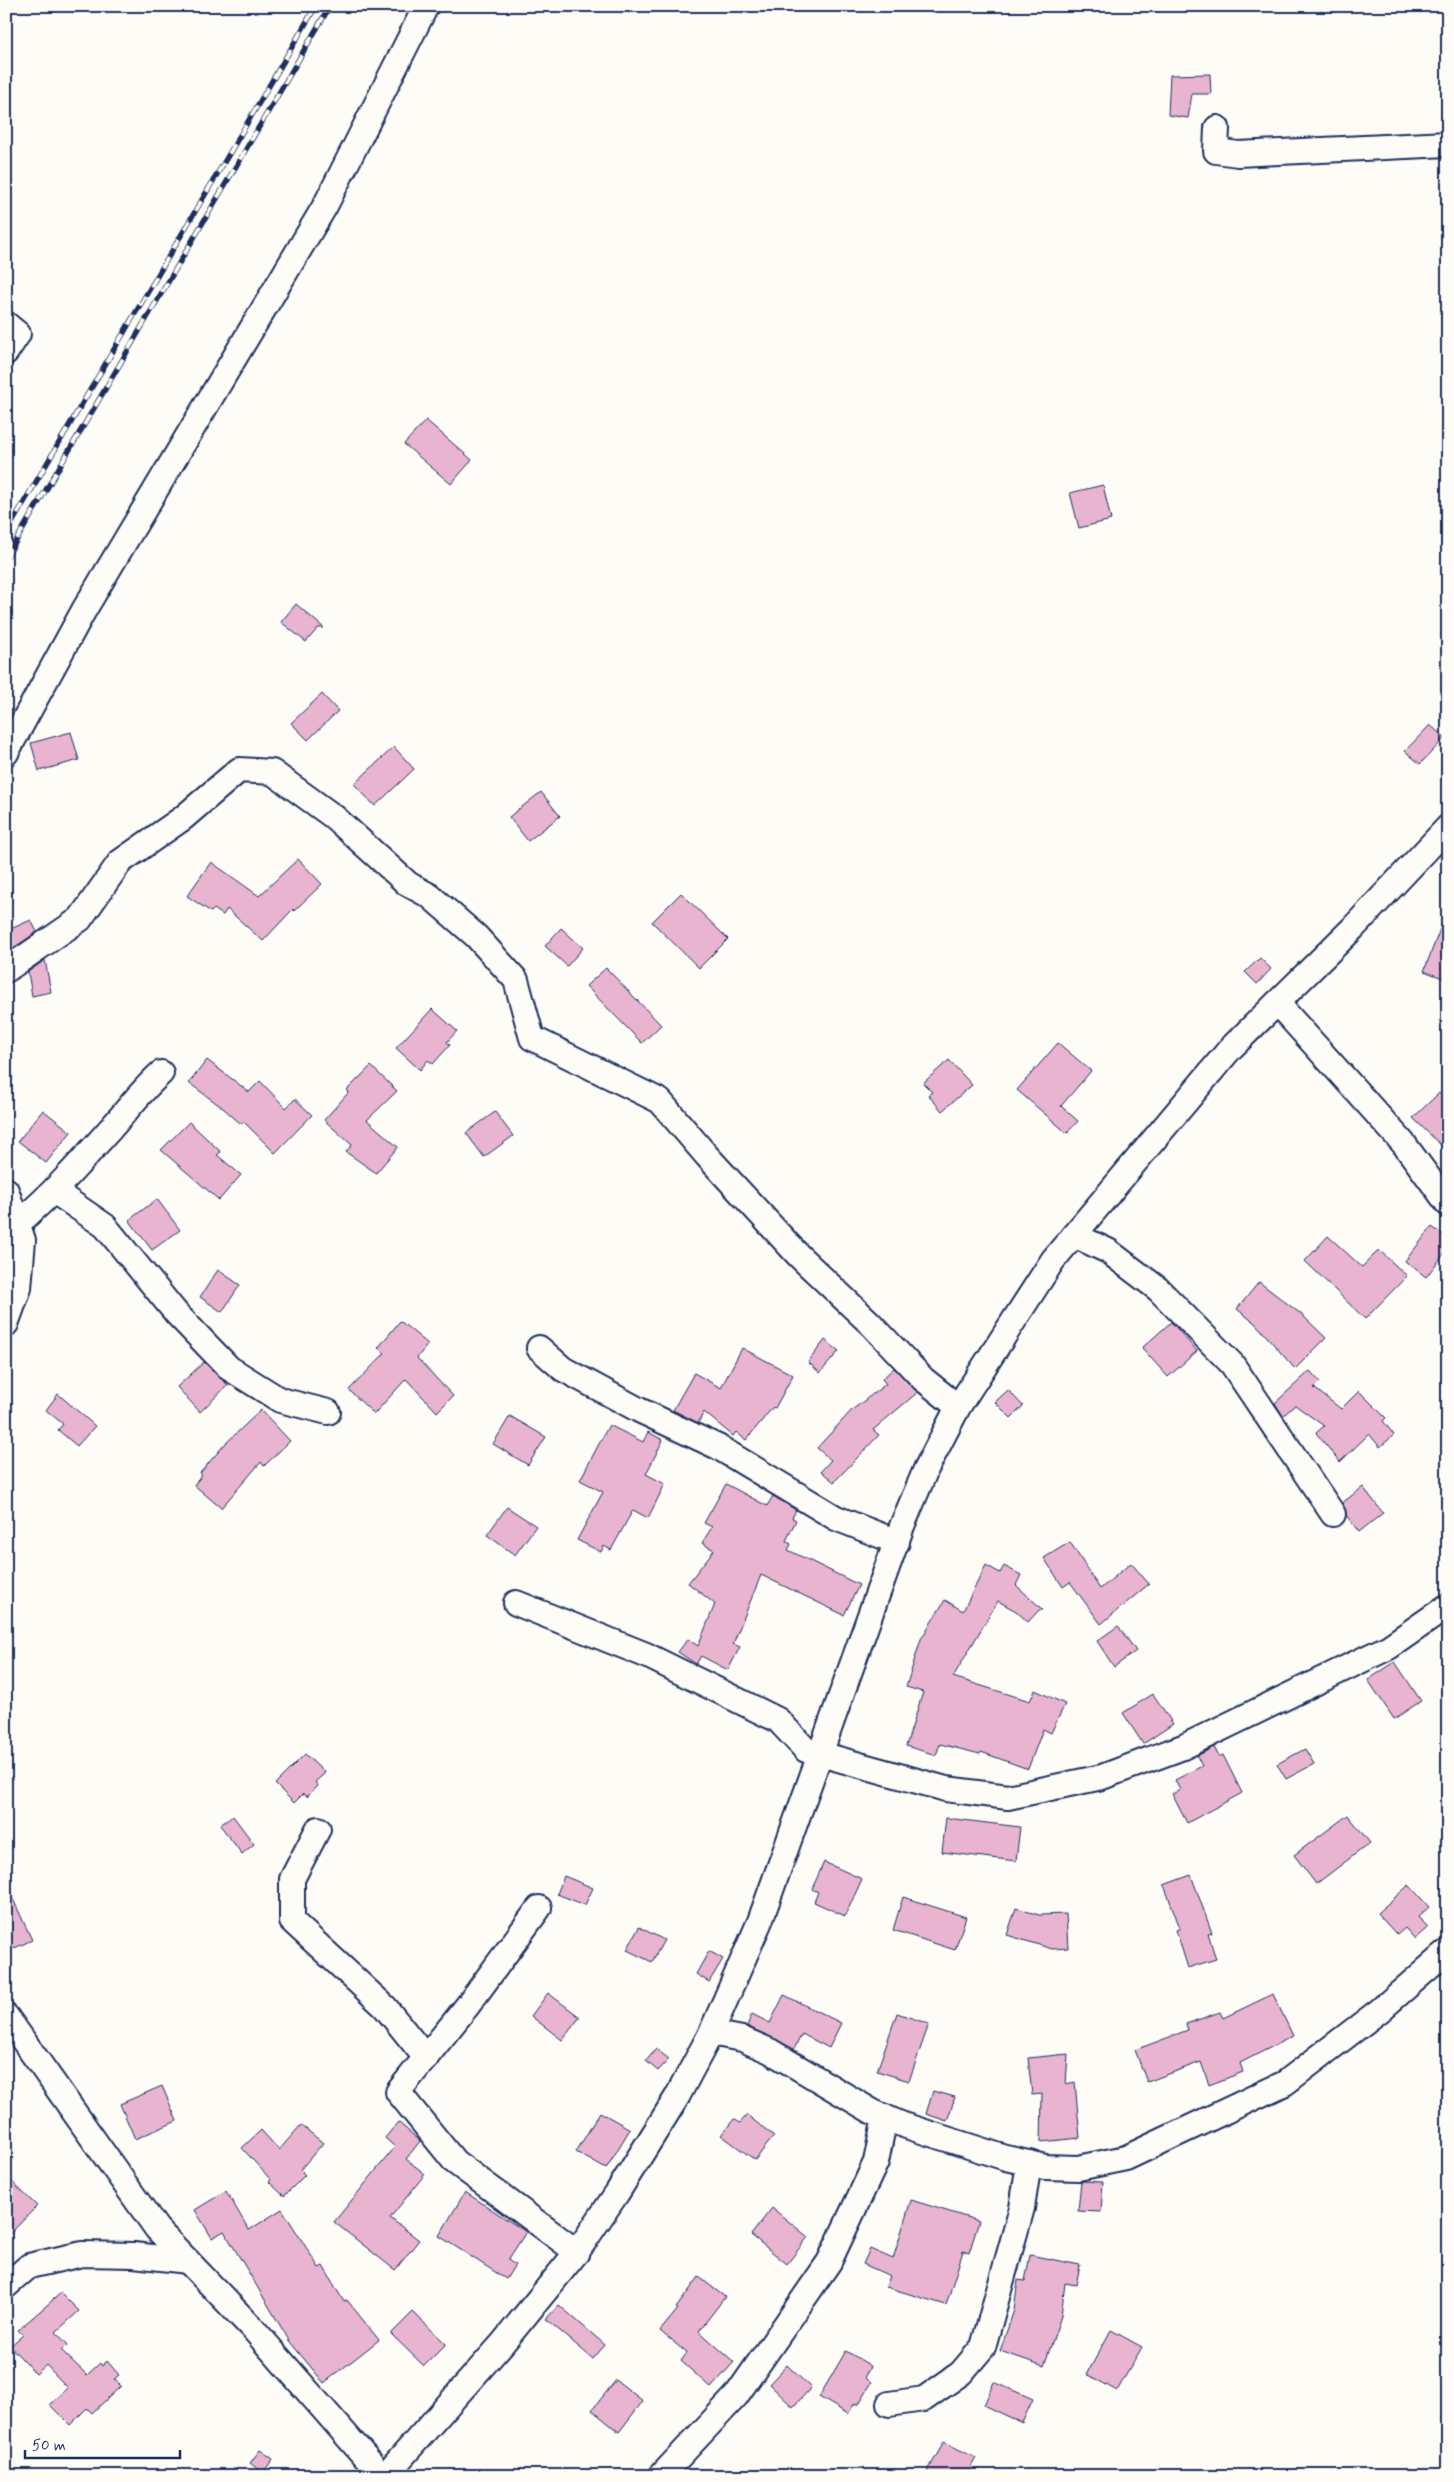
<svg xmlns="http://www.w3.org/2000/svg" width="1454" height="2482" viewBox="0 0 1454 2482" font-family="Mynerve,sans-serif">
	<rect width="100%" height="100%" fill="#fdfcf7"/>
	<filter id="ink" filterUnits="userSpaceOnUse"><feTurbulence type="fractalNoise" baseFrequency=".02" numOctaves="2"/><feDisplacementMap in="SourceGraphic" scale="10" xChannelSelector="R" yChannelSelector="G"/><feConvolveMatrix kernelMatrix="1 2 1 2 8 2 1 2 1" color-interpolation-filters="sRGB"/></filter>
	<g filter="url(#ink)">
		<g fill="#e9b4d0" stroke="#1b2f5e">
			<path d="M1210 74 1211 94H1192L1188 118 1168 115 1170 75Z"/>
			<path d="M426 420 472 460 451 484 404 444Z"/>
			<path d="M1103 485 1111 520 1079 528 1070 493Z"/>
			<path d="M296 604 324 628H318L306 642 281 622Z"/>
			<path d="M322 694 338 711 308 740 291 723Z"/>
			<path d="M1430 725 1445 738 1420 764 1405 751Z"/>
			<path d="M71 732 79 760 39 771 31 743Z"/>
			<path d="M394 747 414 769 375 806 354 784Z"/>
			<path d="M541 792 560 816 528 841 509 817Z"/>
			<path d="M298 859 322 884 294 911 293 909 263 941 227 909 223 915 214 909 211 912 187 896 211 862 259 896Z"/>
			<path d="M681 893 728 939 699 968 652 922Z"/>
			<path d="M1446 913H1448V980L1424 971Z"/>
			<path d="M31 920 37 932 6 953V931Z"/>
			<path d="M561 928 583 948 567 966 545 946Z"/>
			<path d="M1260 958 1271 969 1257 984 1245 972Z"/>
			<path d="M45 960 51 992 32 996 28 972Z"/>
			<path d="M606 968 661 1025 642 1043 586 986Z"/>
			<path d="M432 1009 457 1031 447 1042 450 1045 433 1064 428 1060 420 1070 396 1048Z"/>
			<path d="M1058 1043 1091 1071 1061 1106 1078 1121 1067 1133 1017 1090Z"/>
			<path d="M207 1060 249 1092 260 1081 286 1108 295 1099 312 1115 275 1153 244 1122 241 1124 223 1108 189 1083Z"/>
			<path d="M949 1060 972 1085 942 1111 928 1095 932 1092 923 1083Z"/>
			<path d="M371 1066 397 1091 367 1120 398 1147 376 1173 346 1152 352 1145 324 1120 349 1092 347 1090Z"/>
			<path d="M1439 1093 1448 1101V1152L1413 1118Z"/>
			<path d="M43 1110 71 1132 46 1163 18 1141Z"/>
			<path d="M495 1112 513 1136 484 1157 466 1133Z"/>
			<path d="M189 1122 221 1152 217 1155 241 1175 219 1200 161 1150Z"/>
			<path d="M157 1199 180 1230 152 1250 129 1220Z"/>
			<path d="M1432 1227 1448 1238V1249L1426 1277 1405 1261Z"/>
			<path d="M1328 1236 1362 1267 1379 1250 1407 1276 1365 1319 1305 1261Z"/>
			<path d="M218 1270 240 1285 222 1312 200 1297Z"/>
			<path d="M1259 1282 1301 1314 1326 1338 1295 1369 1256 1324 1237 1309Z"/>
			<path d="M400 1321 428 1344 417 1358 453 1396 437 1412 406 1379 374 1414 349 1390 385 1353 378 1348Z"/>
			<path d="M1171 1322 1197 1351 1168 1377 1142 1348Z"/>
			<path d="M825 1340 839 1351 820 1373 808 1362Z"/>
			<path d="M742 1348 793 1375 775 1408 773 1407 746 1440 736 1432 733 1436 704 1412 698 1423 673 1410 694 1373 721 1388Z"/>
			<path d="M204 1362 228 1385 200 1412 177 1387Z"/>
			<path d="M894 1368 918 1392 873 1430 879 1435 834 1482 821 1471 831 1460 817 1448 852 1410 886 1384 882 1379Z"/>
			<path d="M1310 1371 1320 1382 1314 1388 1341 1409 1359 1391 1386 1418 1383 1421 1394 1435 1380 1447 1369 1434 1340 1462 1316 1433 1324 1426 1295 1405 1283 1416 1275 1403Z"/>
			<path d="M1008 1390 1023 1406 1011 1418 995 1402Z"/>
			<path d="M58 1394 95 1426 77 1446 58 1430 63 1424 46 1410Z"/>
			<path d="M261 1410 290 1441 264 1466 261 1462 221 1508 194 1485 202 1475 200 1473 225 1444Z"/>
			<path d="M510 1416 546 1437 528 1465 493 1444Z"/>
			<path d="M609 1425 643 1442 648 1432 663 1440 646 1474 665 1484 648 1518 633 1510 611 1550 604 1546 601 1552 577 1540 603 1492 580 1480Z"/>
			<path d="M726 1484 767 1506 773 1496 796 1510 792 1518 796 1520 786 1541 791 1544 788 1550 859 1585 844 1615 761 1575 733 1644 740 1647 728 1670 701 1656 696 1664 678 1652 688 1639 698 1646 715 1604 688 1583 714 1550 702 1543 712 1527 704 1523Z"/>
			<path d="M1363 1487 1383 1513 1359 1532 1346 1515 1342 1503Z"/>
			<path d="M507 1507 536 1526 515 1555 487 1535Z"/>
			<path d="M1070 1542 1100 1589 1131 1563 1149 1584 1101 1624 1070 1582 1063 1587 1044 1558Z"/>
			<path d="M986 1565 1000 1573 1004 1566 1021 1575 1016 1585 1043 1610H1039L1028 1622 1016 1611 998 1601 953 1677 1030 1701 1035 1690 1065 1704 1051 1733 1043 1729 1028 1769 981 1752 980 1754 940 1744 936 1755 906 1746 923 1692 906 1687 921 1639 945 1600 963 1611Z"/>
			<path d="M1118 1626 1136 1651 1114 1667 1097 1641Z"/>
			<path d="M1395 1662 1421 1701 1394 1719 1368 1680Z"/>
			<path d="M1153 1694 1173 1724 1143 1744 1123 1713Z"/>
			<path d="M1214 1747 1219 1757 1223 1755 1242 1793 1187 1823 1172 1794 1180 1790 1175 1780 1202 1766 1197 1756Z"/>
			<path d="M1305 1749 1314 1764 1286 1779 1277 1764Z"/>
			<path d="M305 1754 325 1773 315 1782 318 1786 307 1797 303 1794 294 1803 275 1784Z"/>
			<path d="M1348 1815 1370 1843 1316 1884 1294 1855Z"/>
			<path d="M233 1816 254 1844 242 1854 220 1825Z"/>
			<path d="M946 1818 1020 1827 1016 1861 942 1852Z"/>
			<path d="M824 1862 862 1879 845 1916 814 1902 818 1892 812 1889Z"/>
			<path d="M1191 1875 1212 1933 1208 1934 1216 1959 1188 1968 1176 1930 1180 1928 1164 1885Z"/>
			<path d="M564 1876 593 1888 585 1905 557 1894Z"/>
			<path d="M6 1884 32 1940 6 1952Z"/>
			<path d="M1409 1885 1429 1907 1418 1917 1428 1927 1415 1939 1405 1928 1397 1935 1377 1913Z"/>
			<path d="M903 1897 966 1917 955 1950 893 1930Z"/>
			<path d="M1016 1908 1039 1915 1066 1914 1068 1948 1052 1949 1007 1935Z"/>
			<path d="M639 1927 664 1940 652 1962 627 1950Z"/>
			<path d="M709 1951 723 1959 709 1982 696 1974Z"/>
			<path d="M548 1993 580 2017 562 2040 531 2016Z"/>
			<path d="M1273 1994 1293 2036 1240 2063 1243 2072 1209 2085 1201 2062 1147 2082 1135 2050 1188 2030 1186 2024 1220 2012 1223 2018Z"/>
			<path d="M784 1995 841 2023 829 2048 802 2034 794 2049 747 2026 752 2014 770 2023Z"/>
			<path d="M897 2013 929 2024 909 2081 877 2071Z"/>
			<path d="M656 2049 669 2059 658 2071 646 2061Z"/>
			<path d="M1068 2054 1066 2084 1075 2082 1080 2138 1041 2142 1042 2094 1032 2095 1028 2058Z"/>
			<path d="M162 2086 177 2121 135 2139 120 2104Z"/>
			<path d="M933 2091 955 2097 947 2121 926 2114Z"/>
			<path d="M600 2112 630 2129 606 2169 576 2152Z"/>
			<path d="M747 2115 774 2136 755 2160 721 2135 734 2119 740 2123Z"/>
			<path d="M398 2122 420 2141 406 2159 425 2174 390 2218 419 2240 395 2270 334 2222 395 2147 385 2138Z"/>
			<path d="M301 2125 323 2143 300 2170 305 2175 284 2196 269 2182 271 2180 242 2148 261 2130 279 2150Z"/>
			<path d="M6 2176 37 2206 6 2238Z"/>
			<path d="M1081 2181 1103 2182 1101 2212 1078 2211Z"/>
			<path d="M226 2191 249 2230 282 2209 319 2268 323 2266 344 2302 347 2300 379 2340 324 2383 290 2342 224 2231 212 2238 195 2210Z"/>
			<path d="M465 2192 526 2232 508 2260 515 2265 506 2279 439 2236Z"/>
			<path d="M911 2200 979 2221 969 2253 963 2251 946 2305 886 2287 890 2276 863 2264 870 2249 893 2259Z"/>
			<path d="M772 2208 808 2237 787 2264 751 2235Z"/>
			<path d="M1030 2255 1080 2265 1076 2285 1065 2283 1061 2316 1044 2366 1000 2351 1014 2310 1018 2280 1025 2281Z"/>
			<path d="M699 2277 725 2297 699 2331 734 2362 711 2388 681 2361 687 2353 660 2331 678 2309 676 2308Z"/>
			<path d="M61 2293 79 2311 56 2332 68 2345 62 2351 87 2375 100 2363 102 2366 107 2361 119 2375 114 2379 121 2386 92 2413 87 2408 70 2425 50 2405 68 2388 46 2365 36 2374 10 2346 23 2335 18 2330Z"/>
			<path d="M559 2305 605 2345 593 2359 546 2319Z"/>
			<path d="M413 2312 446 2344 424 2366 391 2334Z"/>
			<path d="M1111 2330 1142 2347 1117 2391 1087 2374Z"/>
			<path d="M846 2351 871 2366 865 2378 872 2382 858 2405 855 2403 848 2414 819 2397Z"/>
			<path d="M787 2365 811 2388 793 2407 769 2384Z"/>
			<path d="M616 2380 643 2401 619 2432 592 2410Z"/>
			<path d="M994 2382 1033 2399 1022 2423 984 2405Z"/>
			<path d="M944 2442 976 2458 966 2476H925Z"/>
			<path d="M260 2450 273 2459 263 2473 250 2463Z"/>
		</g>
		<g fill="none" stroke-linecap="round" stroke-linejoin="round">
			<g stroke="#1b2f5e" stroke-width="28">
				<g id="minor">
					<path d="M1217 128 1216 151 1238 154 1448 144"/>
					<path d="M6 324 18 334 6 352"/>
					<path d="M6 753 84 610 325 206 426 6"/>
					<path d="M6 970 80 919 120 862 183 818 239 770 272 772 334 817 408 884 430 896 476 936 516 980 532 1038 660 1101 707 1156 799 1256 871 1324 923 1379 958 1407"/>
					<path d="M1277 1003 1404 1144 1448 1204"/>
					<path d="M6 1190 23 1240 19 1288 6 1324"/>
					<path d="M54 1191 105 1226 176 1313 229 1368 280 1400 328 1412"/>
					<path d="M17 1224C52 1195 82 1161 112 1127 128 1109 142 1090 161 1073"/>
					<path d="M1074 1235 1108 1251 1158 1289 1232 1364 1333 1514"/>
					<path d="M539 1348 563 1369 639 1410 718 1447 836 1518 897 1542"/>
					<path d="M516 1603 646 1655 778 1720 806 1750 946 1789 1008 1797 1102 1777 1183 1747 1389 1647 1448 1606"/>
					<path d="M318 1829 292 1879V1921L385 2007 426 2058"/>
					<path d="M539 1908 468 2005 398 2092 455 2162 577 2252"/>
					<path d="M6 2016 157 2229 255 2331 382 2476"/>
					<path d="M711 2033 742 2039 770 2051 873 2112 903 2125 1006 2158 1045 2167 1078 2168 1126 2158 1285 2083 1379 2011 1448 1951"/>
					<path d="M6 2286 29 2266 82 2254 134 2255 188 2261"/>
					<path d="M889 2404 924 2399 961 2373 983 2347 1022 2208 1029 2163"/>
					<path d="M385 2476 502 2344 577 2252 617 2193 677 2097 711 2033 760 1921 902 1526 926 1469 958 1407 1053 1260 1230 1049 1353 928 1448 827"/>
					<path d="M661 2476 736 2396 829 2262 876 2162 885 2117"/>
				</g>
			</g>
			<use href="#minor" stroke="#fdfcf7" stroke-width="24"/>
			<g stroke="#1b2f5e" stroke-width="5.5">
				<g id="rail">
					<path d="M6 533 316 6"/>
					<path d="M6 558 330 6"/>
				</g>
			</g>
			<use href="#rail" stroke="#fdfcf7" stroke-width="4" stroke-dasharray="11" stroke-linecap="butt"/>
		</g>
	</g>
	<rect width="1454" height="2482" fill="none" stroke="#fdfcf7" stroke-width="25"/>
	<rect x="12" y="12" width="1429" height="2457" fill="none" stroke="#1b2f5e" stroke-width="2" filter="url(#ink)"/>
	<path d="M25 2450v8h155v-8" fill="none" stroke="#1b2f5e" stroke-width="2.5"/>
	<text x="32" y="2450" font-size="15" fill="#1b2f5e" stroke="#fdfcf7" stroke-width="4" paint-order="stroke">50 m</text>
</svg>
